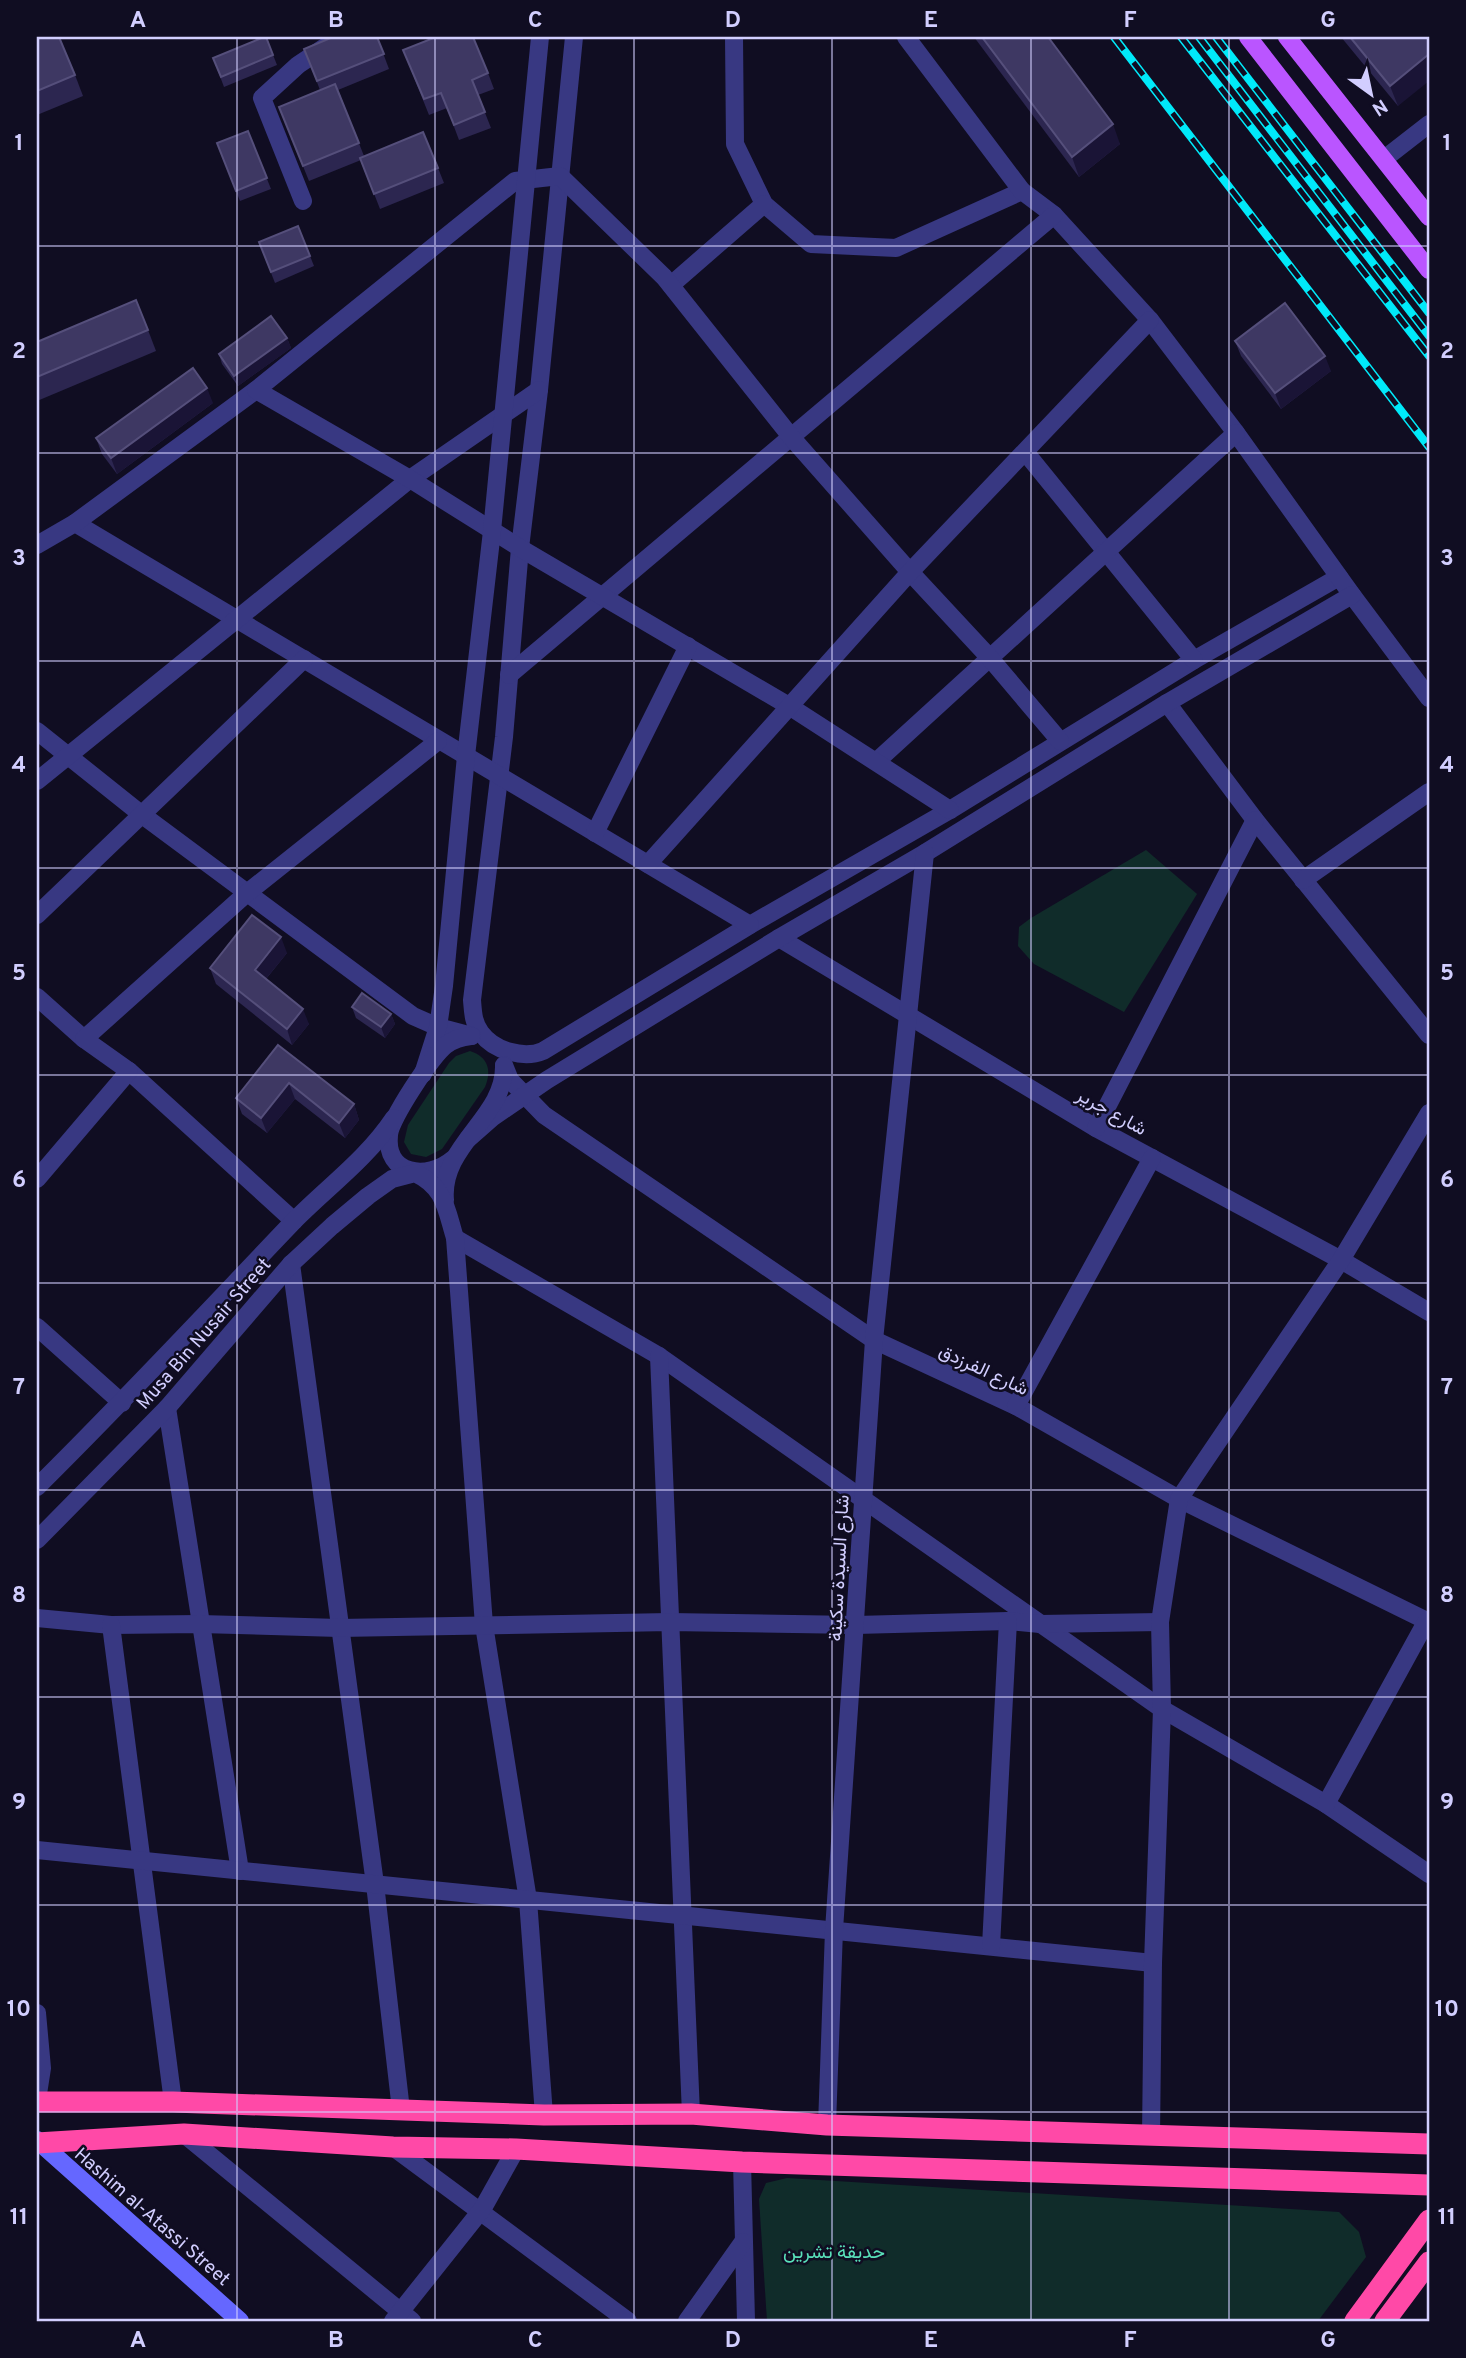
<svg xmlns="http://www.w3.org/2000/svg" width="1466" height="2358" viewBox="0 0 1466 2358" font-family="Overpass,Vazirmatn,sans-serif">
	<rect width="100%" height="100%" fill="#100d22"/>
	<g fill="#102c2a">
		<path d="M1146 850 1197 894 1124 1012 1034 964 1018 946 1019 927 1031 918Z"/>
		<path d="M470 1051C488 1057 492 1070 485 1087L442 1149 426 1157 411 1154 404 1142 408 1125 449 1063 456 1056Z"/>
		<path d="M787 2178 1339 2212 1359 2232 1366 2257 1318 2321H767L759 2199 766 2183Z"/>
	</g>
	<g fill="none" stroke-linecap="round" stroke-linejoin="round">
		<g stroke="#383882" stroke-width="18">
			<path d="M574 37 539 390 520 548 504 737 472 1000C473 1012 473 1023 481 1033 494 1051 524 1059 543 1051L750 925 950 810 1194 660 1339 577"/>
			<path d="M734 37 735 144 764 204 811 244 896 248 1022 191"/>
			<path d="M906 37 1022 191 1054 215 1150 320 1236 433 1352 595 1429 698"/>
			<path d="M1384 159 1429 124"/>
			<path d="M303 201 262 98 298 65 340 37"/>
			<path d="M671 285 764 204"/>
			<path d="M1026 453 1194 660"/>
			<path d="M75 523 750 925"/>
			<path d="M37 545 75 523 256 390"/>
			<path d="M509 675 1054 215"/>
			<path d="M1167 703 1255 820 1429 1035"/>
			<path d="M37 731 141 814 413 1016 438 1027 472 1036"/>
			<path d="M877 761 1236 433"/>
			<path d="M37 781 410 479 539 390"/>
			<path d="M950 810 789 706 520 548 410 479 256 390 515 181 560 176 664 277 792 438 910 572 989 657 1060 741"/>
			<path d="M595 833 688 646"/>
			<path d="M648 864 910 572 1150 320"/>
			<path d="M1303 880 1429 792"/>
			<path d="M37 915 304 659"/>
			<path d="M779 938 1096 1128 1341 1260 1429 1312"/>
			<path d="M37 997 84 1039"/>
			<path d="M504 1065 510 1080 544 1115 874 1340 1016 1406 1179 1499 1429 1622"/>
			<path d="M129 1071 294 1221"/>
			<path d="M423 1074 438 1027 444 986 466 756 492 531 540 37"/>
			<path d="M1096 1128 1255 820"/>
			<path d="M468 1139 493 1117 547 1080 779 938 925 853 1167 703 1352 595"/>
			<path d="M453 1159C427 1181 385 1175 389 1135 390 1119 432 1056 446 1045 454 1039 462 1037 471 1036"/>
			<path d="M37 1179 129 1071 84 1039 247 893 438 741"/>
			<path d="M445 1200C440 1145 505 1118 504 1066"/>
			<path d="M455 1238 659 1356 1162 1709 1326 1804 1429 1874"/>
			<path d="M291 1264 375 1884 401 2110"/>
			<path d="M37 1327 122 1403"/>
			<path d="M659 1356 691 2114"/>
			<path d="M1016 1406 1152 1158"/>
			<path d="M167 1408 240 1871"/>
			<path d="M37 1487C124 1401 207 1312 291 1224 326 1188 366 1160 394 1118"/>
			<path d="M37 1540 167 1408 291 1264 332 1226 368 1196 392 1179 415 1173C445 1187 446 1209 455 1238L484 1625 528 1900 544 2115"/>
			<path d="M37 1618 111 1625 200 1624 339 1628 670 1622 856 1625 1008 1621 1040 1624 1160 1622"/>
			<path d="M111 1625 173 2102"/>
			<path d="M1326 1804 1426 1622"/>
			<path d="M37 1850 1153 1963"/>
			<path d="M991 1946 1008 1621"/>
			<path d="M37 2013 42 2068 37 2100"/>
			<path d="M827 2125 834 1930 874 1340 925 853"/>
			<path d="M184 2134 412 2321"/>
			<path d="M1151 2136 1153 1963 1162 1709 1160 1622 1179 1499 1341 1260 1429 1113"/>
			<path d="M393 2147 628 2321"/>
			<path d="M742 2162 746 2321"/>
			<path d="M393 2321 483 2208 516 2149"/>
			<path d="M687 2321 743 2242"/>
		</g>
		<path stroke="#6567ff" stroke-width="18" d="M37 2140 240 2321"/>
		<g stroke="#ba55ff" stroke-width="18">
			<path d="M1248 37 1429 270"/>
			<path d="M1287 37 1429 217"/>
		</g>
		<g stroke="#ff49a7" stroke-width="21">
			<path d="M37 2102H173L544 2115 691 2114 827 2125 1429 2144"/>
			<path d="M37 2143 184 2134 393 2147 516 2149 742 2162 1429 2185"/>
			<path d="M1355 2321 1429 2220"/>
			<path d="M1385 2321 1429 2262"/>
		</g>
		<g stroke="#00e9f9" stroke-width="8">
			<g id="rail">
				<path d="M1114 37 1429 447"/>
				<path d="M1181 37 1429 356"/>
				<path d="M1199 37 1429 336"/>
				<path d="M1216 37 1429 313"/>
			</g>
		</g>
		<use href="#rail" stroke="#100d22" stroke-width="5" stroke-dasharray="16" stroke-linecap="butt"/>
	</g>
	<g fill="#2c2650">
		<path d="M37 37 75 75 83 96 37 115Z"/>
		<path d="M266 37 277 65 224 87 213 58Z"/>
		<path d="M377 37 389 69 338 90 364 156 438 168 444 183 380 209 361 160 309 181 279 107 320 90 304 49Z"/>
		<path d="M974 37H1048L1120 144 1079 177Z"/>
		<path d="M1341 37H1429L1398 106Z"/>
		<path d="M403 50 488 73 494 89 478 95 491 128 459 140 447 108 429 115Z"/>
		<path d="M248 131 271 189 240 201 217 143Z"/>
		<path d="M298 226 314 266 275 283 259 242Z"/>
		<path d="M148 330 156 351 37 401V342Z"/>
		<path d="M287 338 291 348 238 386 222 364 219 354Z"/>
		<path d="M1235 341 1331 371 1281 409 1241 356Z"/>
		<path d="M213 403 117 474 102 454 96 438Z"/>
		<path d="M287 953 266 979 309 1024 292 1045 216 984 210 968Z"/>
		<path d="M352 1007 391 1014 395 1024 385 1038 356 1018Z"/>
		<path d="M278 1045 354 1104 359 1120 345 1138 295 1099 267 1133 242 1114 236 1098Z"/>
	</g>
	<g fill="#1a1436">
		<path d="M1429 54V81L1398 106 1390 86Z"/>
		<path d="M1113 124 1120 144 1079 177 1072 157Z"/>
		<path d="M287 338 291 348 238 386 234 376Z"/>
		<path d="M1325 356 1331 371 1281 409 1275 393Z"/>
		<path d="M207 388 213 403 117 474 111 458Z"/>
		<path d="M281 937 287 953 260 986 255 970Z"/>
		<path d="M303 1009 309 1024 292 1045 287 1029Z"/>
		<path d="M391 1014 395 1024 385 1038 381 1027Z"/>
		<path d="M289 1083 295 1099 267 1133 261 1118Z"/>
		<path d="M354 1104 359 1120 345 1138 339 1123Z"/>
	</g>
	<g fill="#3e3863" stroke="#554f7b" stroke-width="2">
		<path d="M37 37H59L75 75 37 91Z"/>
		<path d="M264 37H266L273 55 221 77 213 58Z"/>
		<path d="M333 37H377L384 54 317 81 304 49Z"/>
		<path d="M436 37H473L488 73 472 80 485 112 454 125 441 93 424 99 403 50Z"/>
		<path d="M982 37H1048L1113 124 1072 157Z"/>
		<path d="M1350 37H1429V54L1390 86Z"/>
		<path d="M335 84 359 143 303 166 279 107Z"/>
		<path d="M248 131 267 178 236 191 217 143Z"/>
		<path d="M423 132 438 168 374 194 360 158Z"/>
		<path d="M298 226 310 256 271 272 259 242Z"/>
		<path d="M136 300 148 330 37 377V342Z"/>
		<path d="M1285 303 1325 356 1275 393 1235 341Z"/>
		<path d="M271 316 287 338 234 376 219 354Z"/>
		<path d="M193 368 207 388 111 458 96 438Z"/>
		<path d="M252 915 281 937 255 970 303 1009 287 1029 210 968Z"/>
		<path d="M362 993 391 1014 381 1027 352 1007Z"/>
		<path d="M278 1045 354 1104 339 1123 289 1083 261 1118 236 1098Z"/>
	</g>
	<path fill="none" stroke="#d2ceff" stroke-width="2" stroke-opacity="0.55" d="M237 37V2321M435 37V2321M634 37V2321M832 37V2321M1031 37V2321M1229 37V2321M37 246H1429M37 453H1429M37 661H1429M37 868H1429M37 1075H1429M37 1283H1429M37 1490H1429M37 1697H1429M37 1905H1429M37 2112H1429"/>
	<g text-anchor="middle" stroke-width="5" stroke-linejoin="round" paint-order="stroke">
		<g font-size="19" fill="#d2ceff" stroke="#100d22">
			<text transform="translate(1112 1111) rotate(29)" y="7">شارع جرير</text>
			<text transform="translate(203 1333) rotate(-49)" y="7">Musa Bin Nusair Street</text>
			<text transform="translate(984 1369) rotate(25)" y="7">شارع الفرزدق</text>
			<text transform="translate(838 1568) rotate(-87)" y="7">شارع السيدة سكينة</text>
			<text transform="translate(153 2216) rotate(41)" y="7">Hashim al-Atassi Street</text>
		</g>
		<g font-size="19" fill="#59e0ba" stroke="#100d22">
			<text x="834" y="2258">حديقة تشرين</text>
		</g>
	</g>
	<rect width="1466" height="2358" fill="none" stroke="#100d22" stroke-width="77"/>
	<g transform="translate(1371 94) rotate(147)" stroke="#100d22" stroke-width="5" paint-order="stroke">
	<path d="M0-5L12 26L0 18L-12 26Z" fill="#d2ceff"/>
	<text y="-10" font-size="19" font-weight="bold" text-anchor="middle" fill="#d2ceff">N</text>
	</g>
	<rect x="38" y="38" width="1390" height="2282" fill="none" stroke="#d2ceff" stroke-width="2.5"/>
	<g font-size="23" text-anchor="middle" font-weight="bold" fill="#d2ceff">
		<text x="138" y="27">A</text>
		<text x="336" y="27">B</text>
		<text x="535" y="27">C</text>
		<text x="733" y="27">D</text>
		<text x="931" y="27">E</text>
		<text x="1130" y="27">F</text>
		<text x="1328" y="27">G</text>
		<text x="19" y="150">1</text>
		<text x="1447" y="150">1</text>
		<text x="19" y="358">2</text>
		<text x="1447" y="358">2</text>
		<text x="19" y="565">3</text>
		<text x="1447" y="565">3</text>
		<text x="19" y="772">4</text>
		<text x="1447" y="772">4</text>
		<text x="19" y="980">5</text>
		<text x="1447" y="980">5</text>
		<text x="19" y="1187">6</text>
		<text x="1447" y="1187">6</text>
		<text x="19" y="1394">7</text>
		<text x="1447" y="1394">7</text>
		<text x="19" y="1602">8</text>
		<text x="1447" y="1602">8</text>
		<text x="19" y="1809">9</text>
		<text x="1447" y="1809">9</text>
		<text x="19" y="2016">10</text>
		<text x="1447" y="2016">10</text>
		<text x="19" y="2224">11</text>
		<text x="1447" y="2224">11</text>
		<text x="138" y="2347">A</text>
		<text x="336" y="2347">B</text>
		<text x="535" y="2347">C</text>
		<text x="733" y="2347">D</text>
		<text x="931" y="2347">E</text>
		<text x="1130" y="2347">F</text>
		<text x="1328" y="2347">G</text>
	</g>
</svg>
